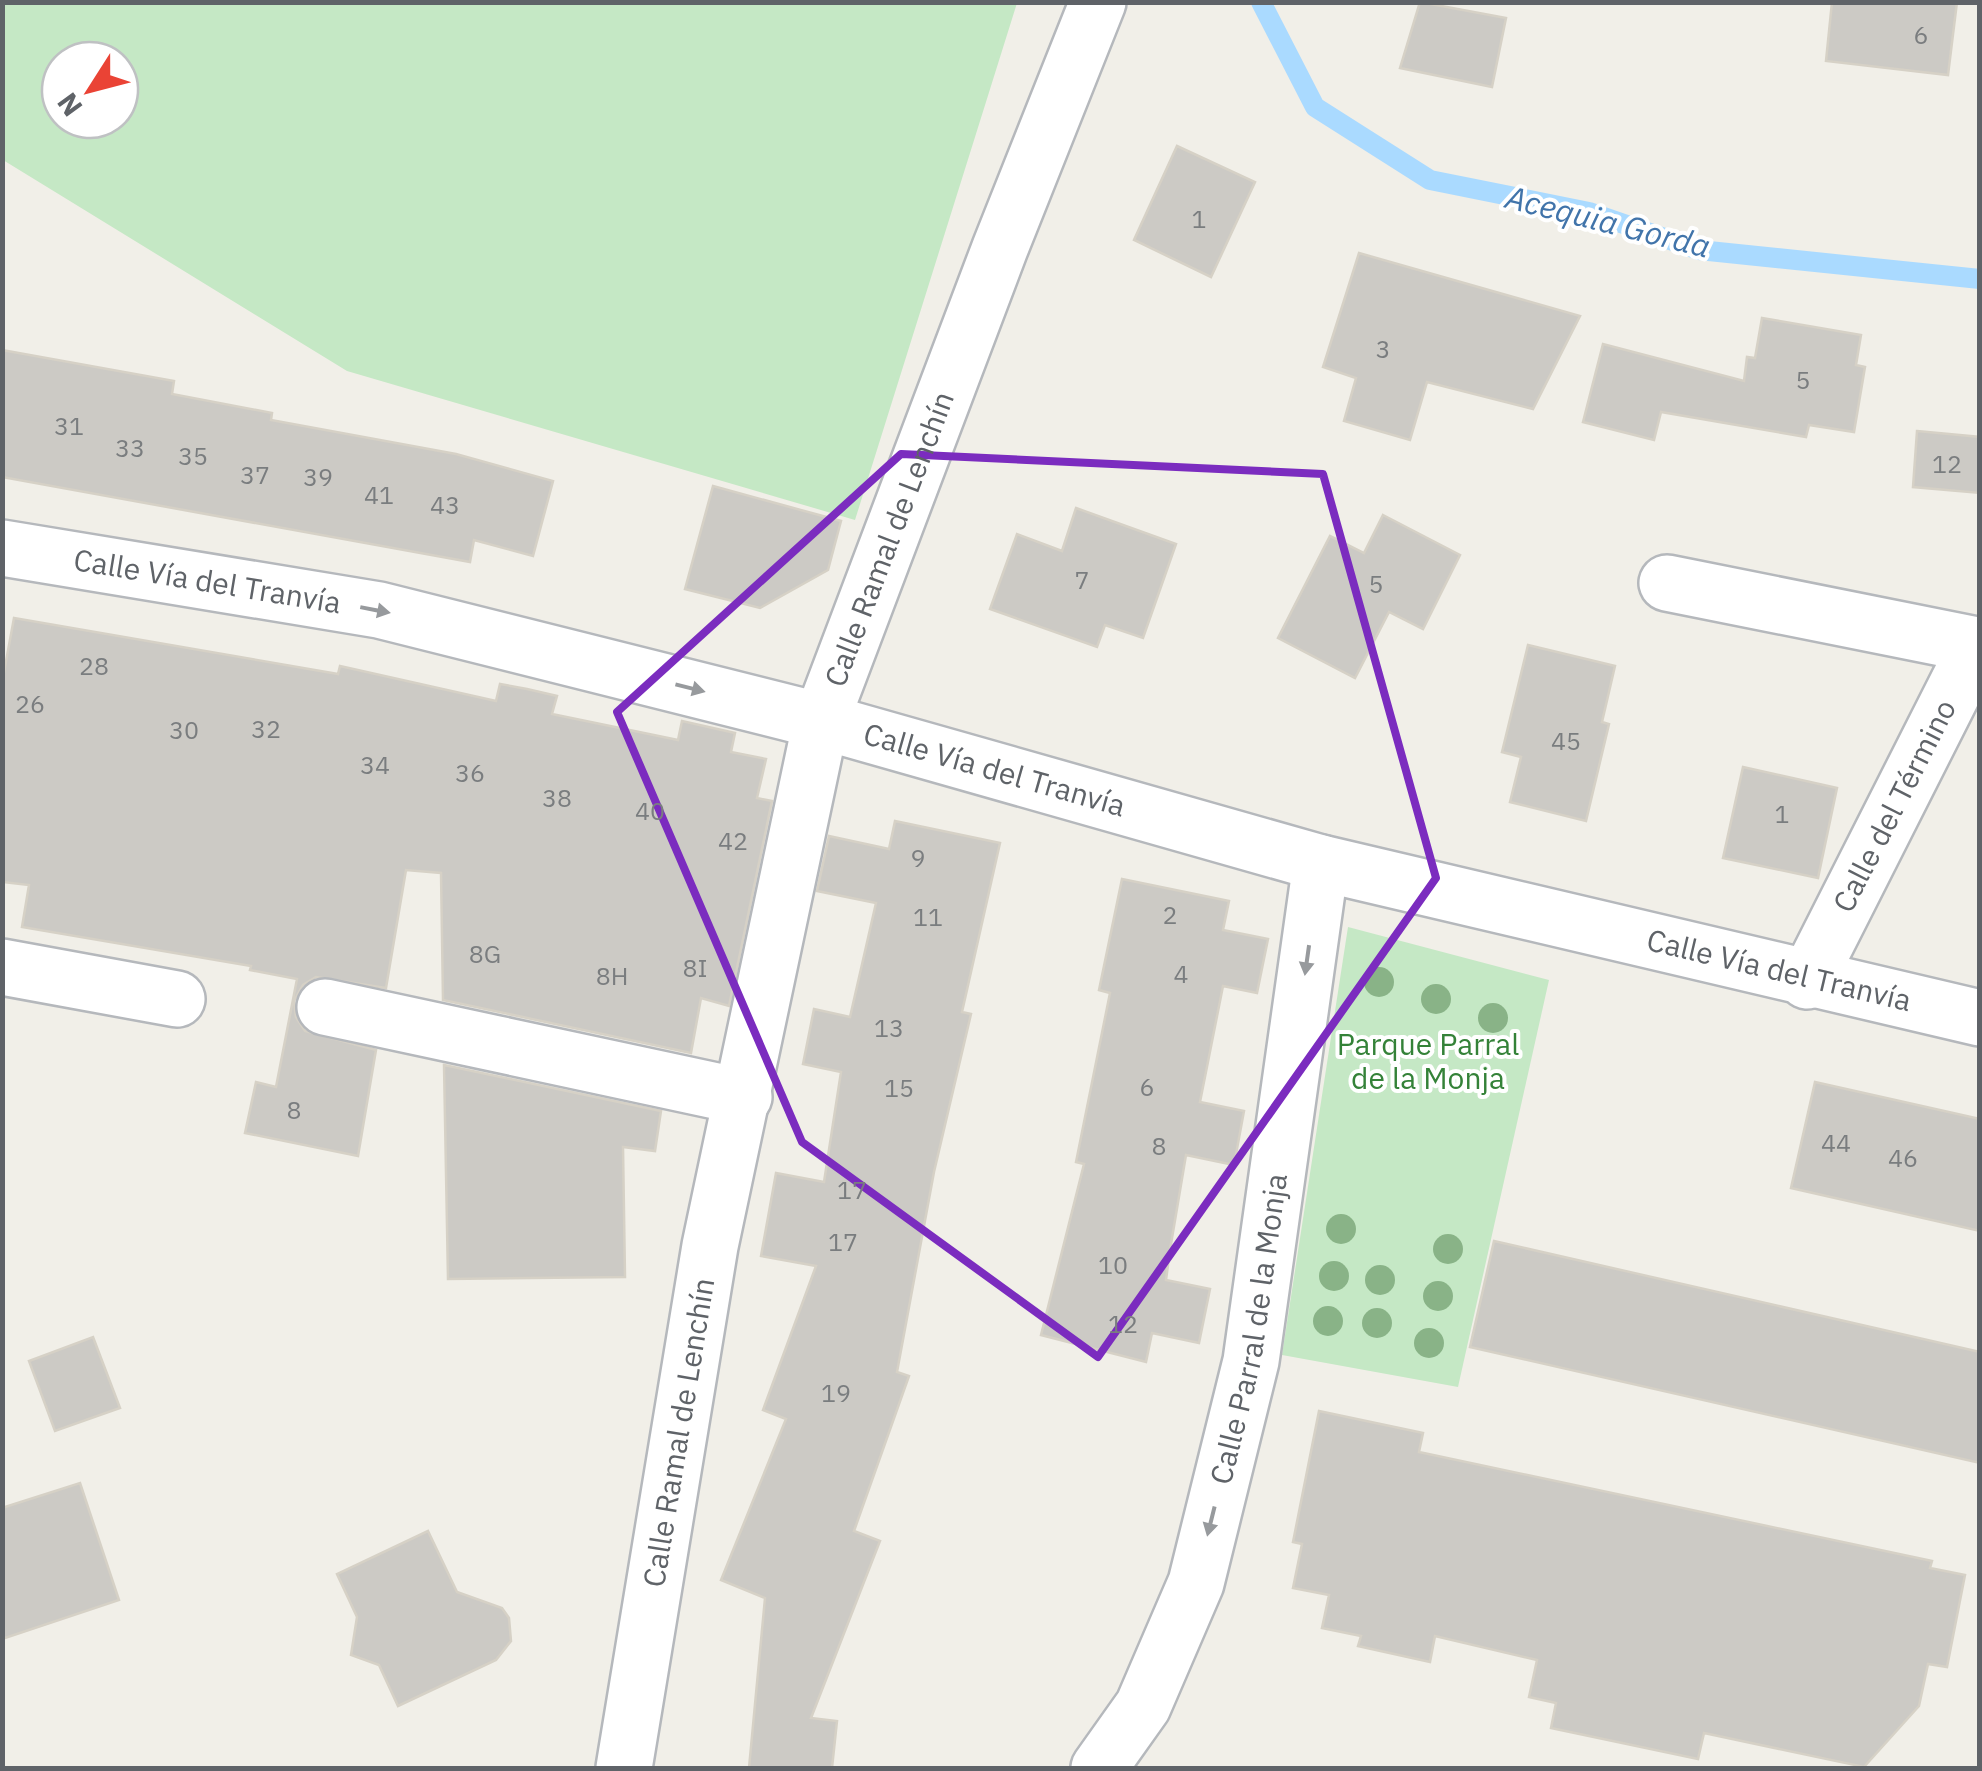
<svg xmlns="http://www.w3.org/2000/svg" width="1982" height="1771" viewBox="0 0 1982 1771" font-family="'IBM Plex Sans',sans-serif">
	<rect width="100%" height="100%" fill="#f1efe8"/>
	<g fill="#c5e8c5" fill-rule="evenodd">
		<path d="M2 3 3 2 1017 3 855 520 347 371 3 160ZM60 60H120V120H60Z"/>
		<path d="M1348 927 1549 980 1458 1387 1282 1355Z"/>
	</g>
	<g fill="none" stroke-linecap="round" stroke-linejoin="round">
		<path stroke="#aadaff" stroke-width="20" d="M1261 2 1315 107 1430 180 1589 212 1699 250 1980 279"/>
	</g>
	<g fill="#cccac5" stroke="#d6d1c6" stroke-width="2.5">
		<path d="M1420 2 1506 18 1492 87 1400 68Z"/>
		<path d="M1832 2H1957L1948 75 1826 61Z"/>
		<path d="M1177 146 1255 182 1211 277 1134 240Z"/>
		<path d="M1359 253 1580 316 1533 409 1427 382 1410 440 1344 421 1356 378 1323 367Z"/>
		<path d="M1762 318 1861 335 1856 365 1865 367 1854 432 1809 425 1806 437 1661 412 1654 440 1583 422 1603 344 1744 381 1747 357 1755 358Z"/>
		<path d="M2 350 174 381 172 394 272 413 271 420 456 454 553 481 533 556 474 540 470 562 2 477Z"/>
		<path d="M1917 431 1980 437V493L1913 487Z"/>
		<path d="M713 486 841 521 828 570 760 608 685 589Z"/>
		<path d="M1076 508 1176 544 1143 638 1105 625 1097 647 990 609 1017 534 1062 551Z"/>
		<path d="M1383 515 1460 555 1423 629 1389 612 1355 678 1278 638 1330 536 1364 553Z"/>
		<path d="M14 618 338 674 340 666 496 701 500 684 527 689 557 696 552 714 678 740 682 721 735 733 731 752 766 759 757 798 772 801 729 1006 701 998 691 1053 443 1000 441 873 406 870 386 988 316 977 303 985 294 1001 296 1017 305 1031 376 1050 358 1156 245 1133 256 1082 276 1087 297 979 250 970 251 966 22 927 29 885 2 882V683Z"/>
		<path d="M1528 645 1615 666 1602 722 1609 724 1586 821 1510 802 1521 757 1502 752Z"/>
		<path d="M1743 767 1837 788 1818 878 1723 858Z"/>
		<path d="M895 821 1000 843 962 1012 971 1014 934 1172 897 1372 909 1376 854 1531 880 1541 811 1718 837 1721 832 1768H749L765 1598 721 1580 786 1419 763 1410 816 1266 761 1256 776 1173 824 1182 841 1072 803 1064 814 1009 850 1017 876 903 817 891 829 836 889 849Z"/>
		<path d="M1122 879 1229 901 1223 930 1268 939 1257 993 1223 986 1200 1102 1244 1111 1234 1165 1186 1155 1170 1250 1166 1280 1210 1289 1199 1343 1152 1333 1146 1362 1041 1335 1084 1164 1076 1162 1110 993 1099 990Z"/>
		<path d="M444 1065 661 1111 655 1151 623 1147 625 1277 448 1279Z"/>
		<path d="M1815 1082 1980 1119V1231L1791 1188Z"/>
		<path d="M1494 1241 1980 1352V1463L1470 1347Z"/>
		<path d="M93 1337 120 1408 55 1431 29 1361Z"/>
		<path d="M1319 1411 1423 1433 1419 1452 1932 1561 1930 1568 1965 1575 1947 1667 1928 1664 1919 1706 1864 1767 1704 1733 1698 1759 1551 1728 1556 1703 1529 1697 1537 1660 1435 1636 1430 1662 1358 1646 1361 1636 1322 1628 1329 1595 1293 1588 1302 1544 1293 1542Z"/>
		<path d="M80 1483 119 1600 2 1639V1508Z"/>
		<path d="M428 1531 457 1592 502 1608 509 1618 511 1641 496 1660 398 1706 379 1665 351 1655 357 1617 337 1574Z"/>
	</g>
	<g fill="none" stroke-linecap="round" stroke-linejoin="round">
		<g stroke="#b5b8bc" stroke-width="60">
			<g id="minor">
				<path id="s1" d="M2 548 379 610 821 721 1321 863 1980 1018"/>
				<path d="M1667 583 1977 645 1807 981"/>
				<path d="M2 967 177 999"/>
				<path d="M325 1007 744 1097"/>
				<path id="s2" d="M624 1768 710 1246 821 721 1000 248 1098 2"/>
				<path id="s3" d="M1099 1768 1143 1706 1196 1583 1251 1361 1321 863"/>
			</g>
		</g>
		<use href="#minor" stroke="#fff" stroke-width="55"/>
	</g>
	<g fill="#89b387">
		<circle cx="1379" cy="982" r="15"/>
		<circle cx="1436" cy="999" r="15"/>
		<circle cx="1493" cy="1018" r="15"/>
		<circle cx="1341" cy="1229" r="15"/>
		<circle cx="1448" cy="1249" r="15"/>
		<circle cx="1334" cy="1276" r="15"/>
		<circle cx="1380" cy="1280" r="15"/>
		<circle cx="1438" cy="1296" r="15"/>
		<circle cx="1328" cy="1321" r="15"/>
		<circle cx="1377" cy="1323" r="15"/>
		<circle cx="1429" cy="1343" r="15"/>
	</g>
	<defs><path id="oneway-solid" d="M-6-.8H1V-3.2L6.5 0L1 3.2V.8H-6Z" transform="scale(2.5)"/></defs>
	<g fill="#979a9d">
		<use href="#oneway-solid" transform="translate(375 610) rotate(11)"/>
		<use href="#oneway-solid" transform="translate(690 688) rotate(14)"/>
		<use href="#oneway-solid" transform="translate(1307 960) rotate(98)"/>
		<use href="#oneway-solid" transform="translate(1211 1521) rotate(104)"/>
	</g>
	<path fill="none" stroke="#7b2cbf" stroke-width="8" stroke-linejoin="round" d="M901 454 1323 474 1436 878 1098 1357 802 1142 617 712Z"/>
	<g text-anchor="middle" stroke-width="8" stroke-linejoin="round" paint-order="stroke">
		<g font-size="25" fill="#7a7d7f">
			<text x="1921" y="44">6</text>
			<text x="1199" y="228">1</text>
			<text x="1383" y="358">3</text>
			<text x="1803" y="389">5</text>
			<text x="69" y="435">31</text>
			<text x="130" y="457">33</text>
			<text x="193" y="465">35</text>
			<text x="1947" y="473">12</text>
			<text x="255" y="484">37</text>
			<text x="318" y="486">39</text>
			<text x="379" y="504">41</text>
			<text x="445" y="514">43</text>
			<text x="1082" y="589">7</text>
			<text x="1376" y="593">5</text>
			<text x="94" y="675">28</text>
			<text x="30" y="713">26</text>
			<text x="266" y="738">32</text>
			<text x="184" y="739">30</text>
			<text x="1566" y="750">45</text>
			<text x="375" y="774">34</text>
			<text x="470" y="782">36</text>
			<text x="557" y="807">38</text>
			<text x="650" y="820">40</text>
			<text x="1782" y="823">1</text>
			<text x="733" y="850">42</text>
			<text x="918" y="867">9</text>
			<text x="1170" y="924">2</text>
			<text x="928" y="926">11</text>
			<text x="485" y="963">8G</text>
			<text x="695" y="977">8I</text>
			<text x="1181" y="983">4</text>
			<text x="612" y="985">8H</text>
			<text x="889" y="1037">13</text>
			<text x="1147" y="1096">6</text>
			<text x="899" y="1097">15</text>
			<text x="294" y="1119">8</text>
			<text x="1836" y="1152">44</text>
			<text x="1159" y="1155">8</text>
			<text x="1903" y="1167">46</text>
			<text x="852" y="1199">17</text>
			<text x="843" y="1251">17</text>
			<text x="1113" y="1274">10</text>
			<text x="1123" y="1333">12</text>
			<text x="836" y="1402">19</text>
		</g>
		<g font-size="30" fill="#5f6368" stroke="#fff">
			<text dy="10" stroke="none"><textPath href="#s2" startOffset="1260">Calle Ramal de Lenchín</textPath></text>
			<text dy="10" stroke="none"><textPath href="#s1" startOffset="208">Calle Vía del Tranvía</textPath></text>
			<text dy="10" stroke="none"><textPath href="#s1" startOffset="1018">Calle Vía del Tranvía</textPath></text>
			<text transform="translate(1895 806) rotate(-63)" y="10">Calle del Término</text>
			<text dy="10" stroke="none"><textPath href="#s1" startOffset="1828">Calle Vía del Tranvía</textPath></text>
			<text dy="10" stroke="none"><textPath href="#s3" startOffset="470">Calle Parral de la Monja</textPath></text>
			<text dy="10" stroke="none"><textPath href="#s2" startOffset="340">Calle Ramal de Lenchín</textPath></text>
		</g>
		<g font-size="30" fill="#348238" stroke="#fff">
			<text x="1428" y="1055">Parque Parral<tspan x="1428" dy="34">de la Monja</tspan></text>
		</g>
		<g font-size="32" font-style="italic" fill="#4174aa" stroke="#fff">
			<text transform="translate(1608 222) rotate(14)" y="11">Acequia Gorda</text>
		</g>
	</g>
	<rect width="1982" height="1771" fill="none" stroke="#5f6368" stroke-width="10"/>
	<g transform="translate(90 90) rotate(234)"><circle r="48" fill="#ffffff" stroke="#bfc1c3" stroke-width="2.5"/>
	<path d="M0-8L18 38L0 25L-18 38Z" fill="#ea4335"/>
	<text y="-15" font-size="28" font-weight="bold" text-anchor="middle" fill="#5f6368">N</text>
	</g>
</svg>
